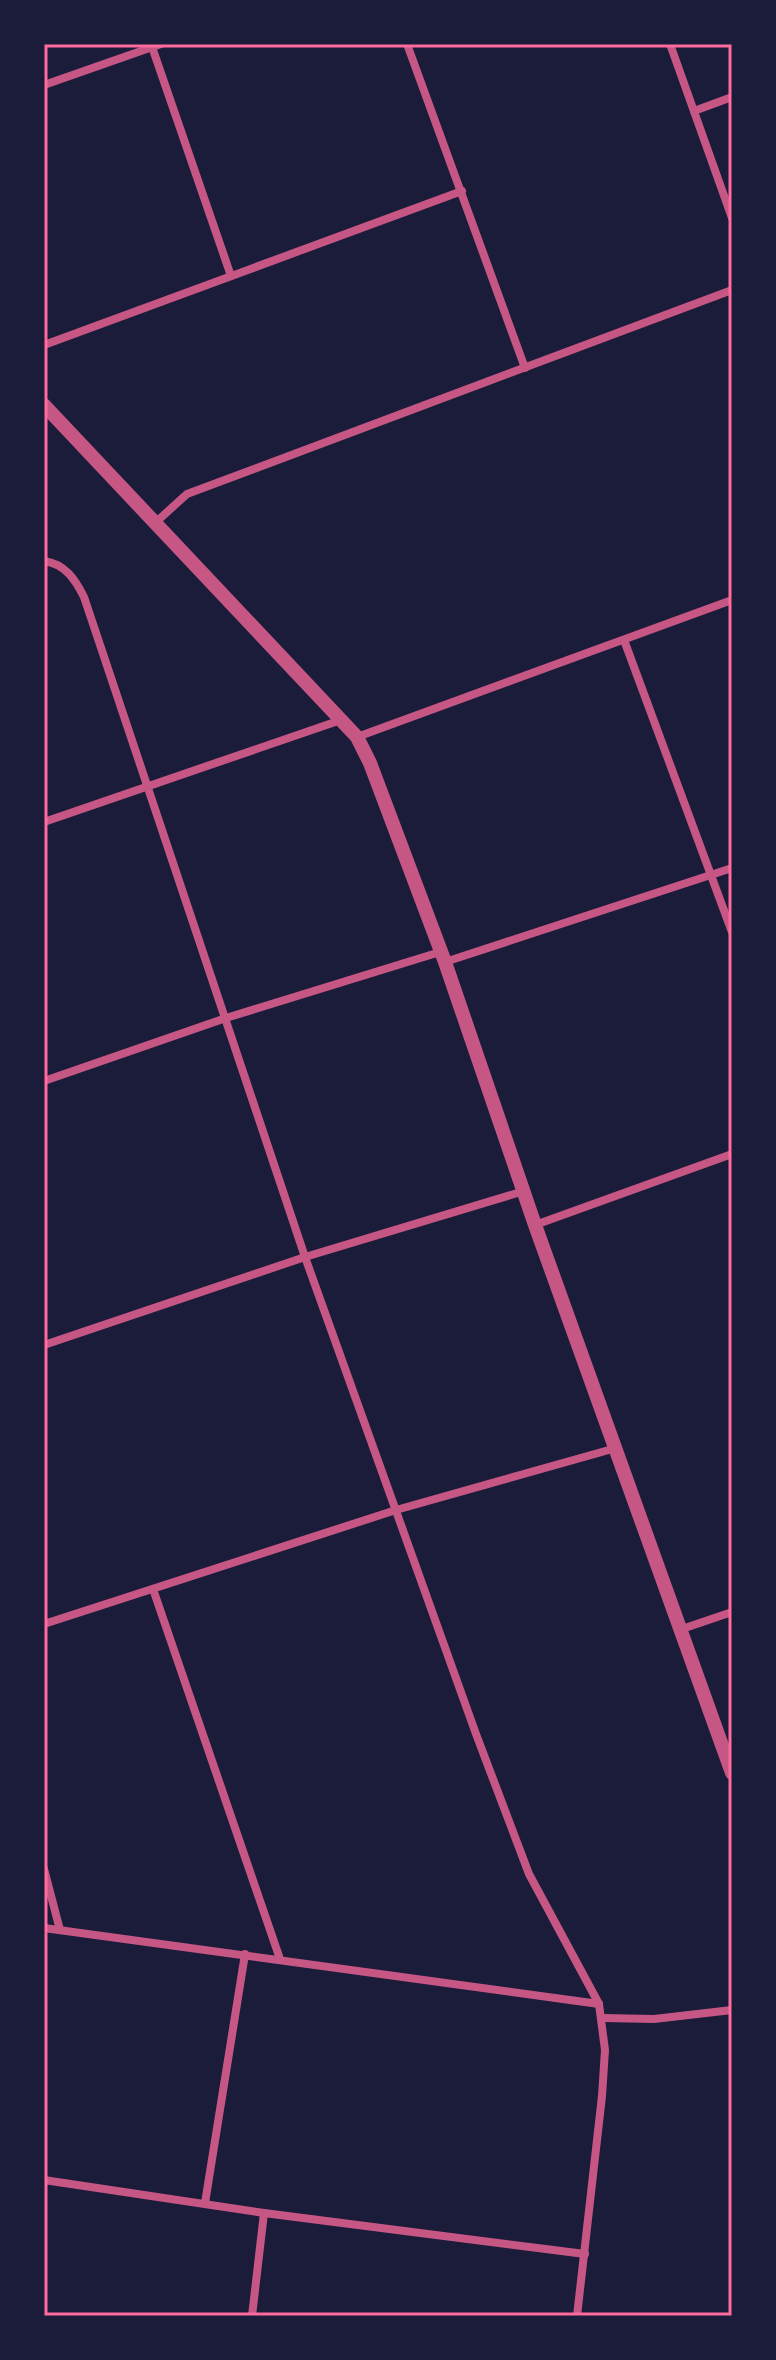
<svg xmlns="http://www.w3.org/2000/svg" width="776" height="2360" viewBox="0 0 776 2360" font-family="Quicksand,sans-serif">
	<rect width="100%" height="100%" fill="#1b1b3a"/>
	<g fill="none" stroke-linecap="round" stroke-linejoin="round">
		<g stroke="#c65784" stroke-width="8">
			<path d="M151 44 231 276"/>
			<path d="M407 44 525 368"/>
			<path d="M670 44 732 218"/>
			<path d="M44 85 161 44"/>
			<path d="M694 111 732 97"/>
			<path d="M44 345 462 191"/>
			<path d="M155 523 187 494 732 290"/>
			<path d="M44 561C65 564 75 579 84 597L305 1257 476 1734 529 1874 599 2004 605 2050 602 2096 577 2316"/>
			<path d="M624 640 732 932"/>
			<path d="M357 737 732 600"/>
			<path d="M44 822 341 720"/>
			<path d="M445 962 732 868"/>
			<path d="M44 1081 226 1018 440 952"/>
			<path d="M535 1225 732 1154"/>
			<path d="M44 1345 305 1257 524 1191"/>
			<path d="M153 1589 280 1959"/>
			<path d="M44 1624 396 1510 616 1448"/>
			<path d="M682 1629 732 1612"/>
			<path d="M44 1869 60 1930"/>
			<path d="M44 1928 599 2004"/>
			<path d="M603 2018 654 2019 732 2010"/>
			<path d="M44 2180 264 2213 585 2254"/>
			<path d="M205 2203 245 1954"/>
			<path d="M252 2316 264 2213"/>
		</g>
		<path stroke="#c65784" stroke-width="14" d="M44 405 341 720 357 737 370 763 445 962 535 1225 732 1773"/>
	</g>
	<rect width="776" height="2360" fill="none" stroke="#1b1b3a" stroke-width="92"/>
	<rect x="46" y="46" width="684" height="2268" fill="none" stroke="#ff6b9d" stroke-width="3"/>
</svg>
